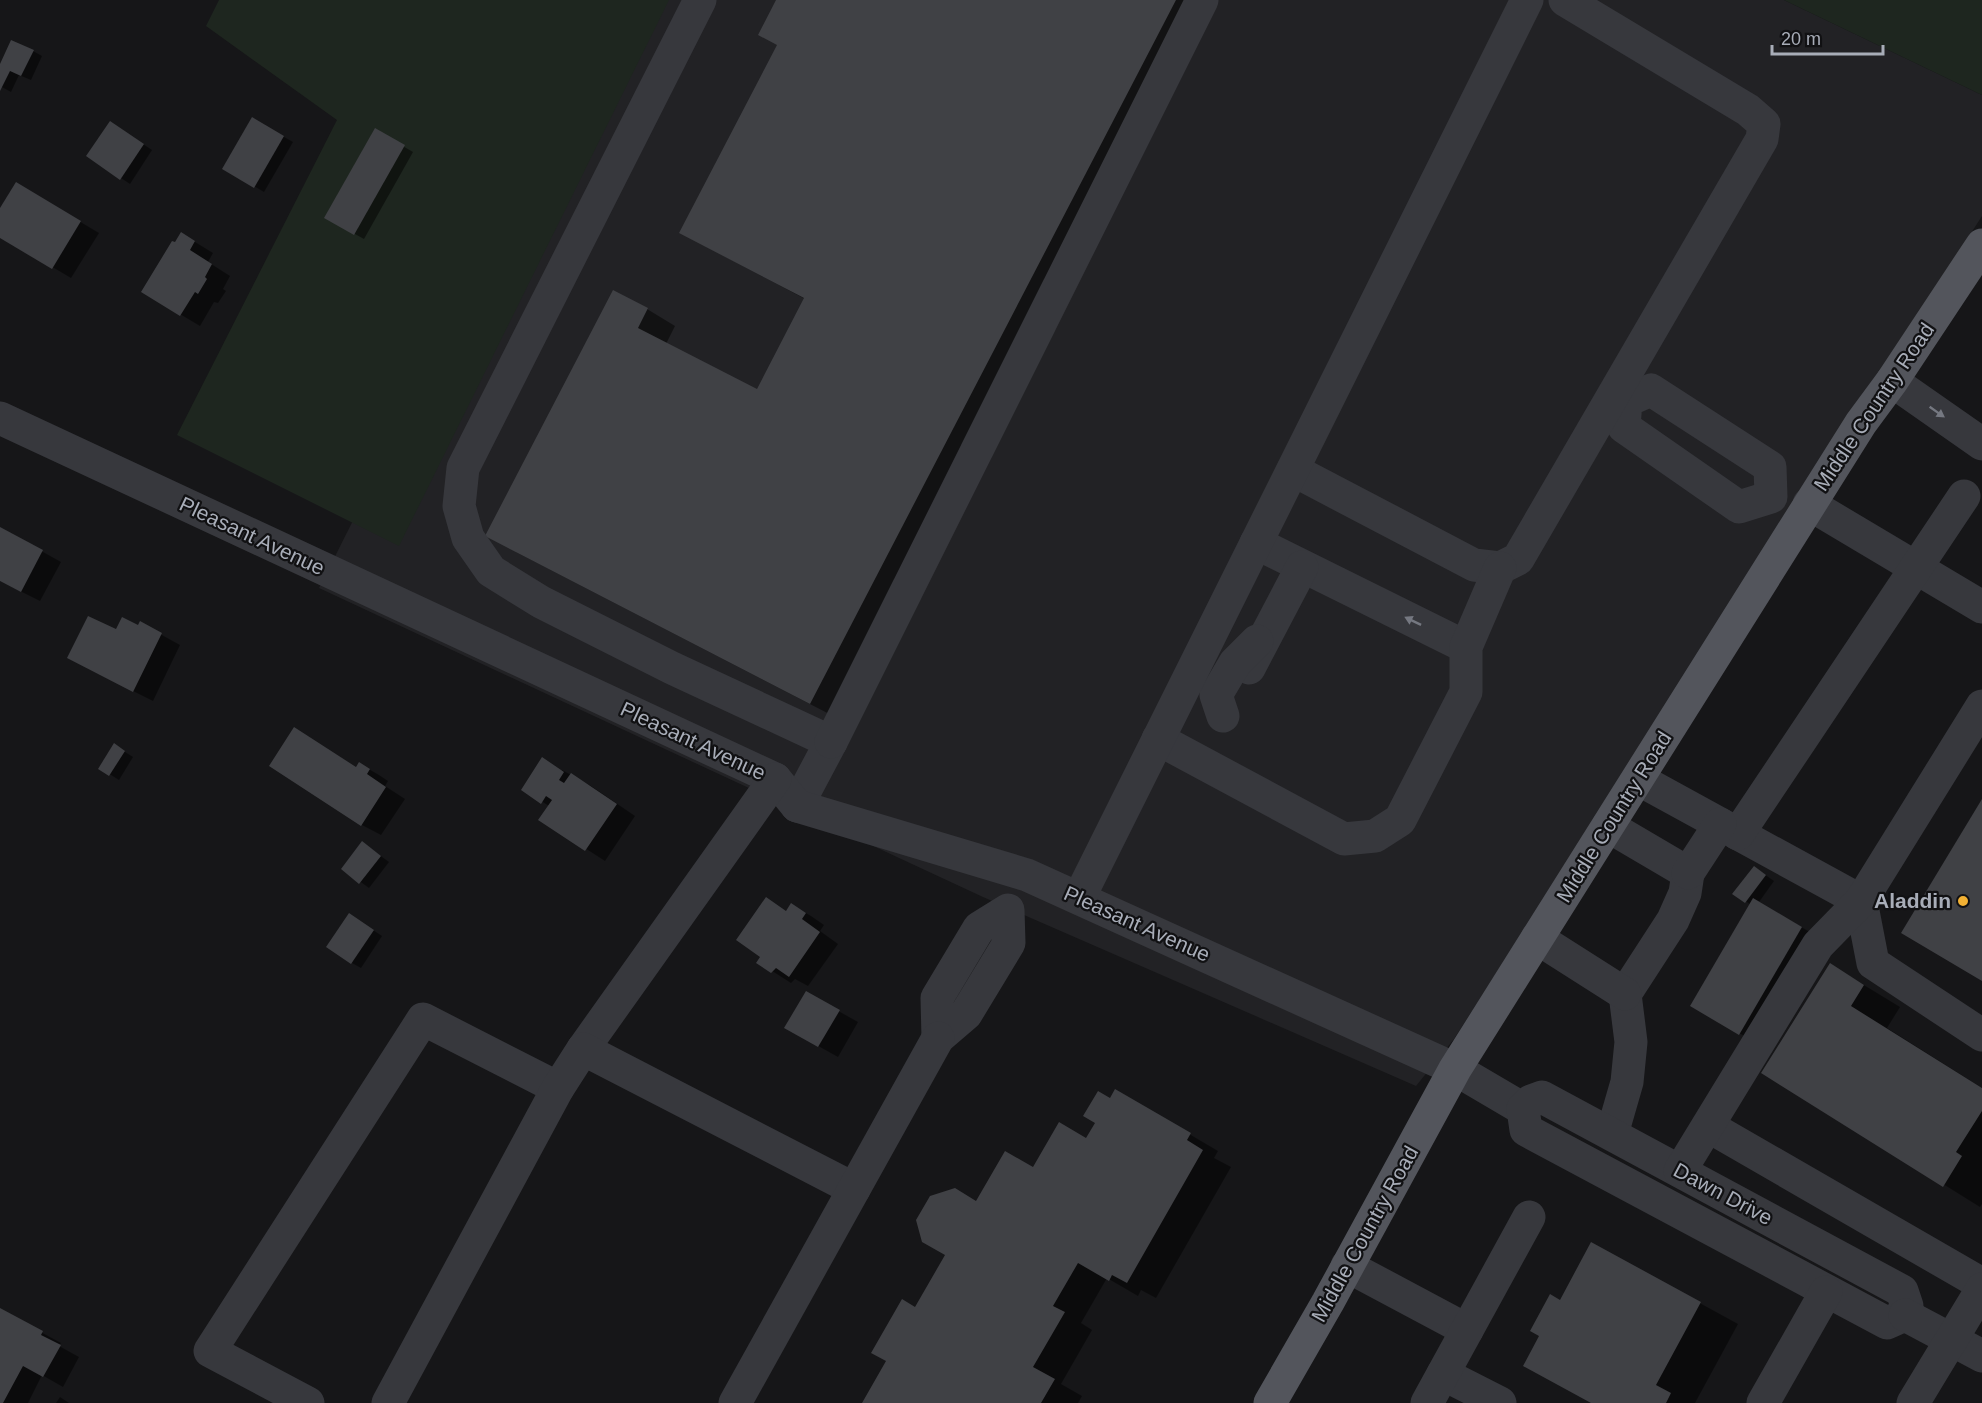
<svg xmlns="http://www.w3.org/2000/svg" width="1982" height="1403" viewBox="0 0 1982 1403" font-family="Helvetica,sans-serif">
	<rect width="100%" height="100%" fill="#161618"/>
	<path fill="#222225" d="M616 0H1784L1982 95V216L1454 1039 1416 1086 983 897 319 588Z"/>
	<g fill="#1e261f">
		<path d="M219 0H669L399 546 177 435 337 120 206 26Z"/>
		<path d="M1784 0H1982V95Z"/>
	</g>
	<g fill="#0007">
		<path d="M778 0H1213L839 719 516 552 647 309 675 326 666 344 758 392 805 299 681 233 778 46Z"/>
		<path d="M33 51 42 56 31 80 19 75 11 92 0 86V68Z"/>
		<path d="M252 119 293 142 264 192 224 168Z"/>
		<path d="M119 128 152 150 130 184 88 156Z"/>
		<path d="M375 130 413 152 364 239 326 218Z"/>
		<path d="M35 195 99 233 71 278 0 236V211Z"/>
		<path d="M182 234 213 253 208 262 230 276 223 289 226 291 218 303 214 302 200 326 143 292Z"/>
		<path d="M0 528 61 562 40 601 0 581Z"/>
		<path d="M140 623 180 645 153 701 87 668 138 628Z"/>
		<path d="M295 729 357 768 360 764 379 775 388 781 385 786 405 799 381 835 362 825Z"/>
		<path d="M114 745 133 757 119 780 100 768Z"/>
		<path d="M562 770 591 786 635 816 605 861 540 819 549 806 523 789Z"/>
		<path d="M363 843 389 862 369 888 343 869Z"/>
		<path d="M1754 867 1774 881 1759 902 1830 944 1768 1050 1692 1005 1751 905 1735 893Z"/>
		<path d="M766 899 787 912 792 905 811 916 824 925 820 931 838 944 808 986 795 979 791 983 758 962 762 957Z"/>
		<path d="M358 920 382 936 361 968 352 963Z"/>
		<path d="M1831 965 1900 1007 1887 1028 1982 1088V1204L1980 1207 1763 1072Z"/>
		<path d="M806 993 858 1022 838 1057 786 1028Z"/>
		<path d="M1116 1091 1218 1151 1214 1158 1231 1167 1156 1298 1141 1290 1138 1296 1107 1278 1081 1323 1092 1330 1061 1384 1082 1396 1078 1403H864L977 1203 1033 1169 1087 1140Z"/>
		<path d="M1592 1244 1738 1324 1695 1403H1592Z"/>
		<path d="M0 1310 61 1343 59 1346 79 1357 63 1387 42 1375 28 1403H0Z"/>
		<path d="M60 1397 69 1403H56Z"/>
	</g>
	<g fill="#404145">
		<path d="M776 0H1176L810 704 485 536 613 290 648 308 638 328 757 389 804 298 679 233 777 45 758 35Z"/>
		<path d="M11 40 34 50 21 76 10 71 0 91V64Z"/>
		<path d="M252 117 284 136 254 188 222 169Z"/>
		<path d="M110 121 144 144 120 180 86 156Z"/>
		<path d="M375 128 405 145 354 235 324 218Z"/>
		<path d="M16 182 81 221 52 269 0 238V208Z"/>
		<path d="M181 232 195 241 190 250 212 264 205 277 207 279 198 294 195 292 180 316 141 292 172 241 175 242Z"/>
		<path d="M0 527 43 550 21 592 0 581Z"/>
		<path d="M88 616 116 629 122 617 138 625 140 621 162 633 133 692 67 658Z"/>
		<path d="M294 727 356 767 359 762 370 769 367 774 386 787 361 826 269 766Z"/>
		<path d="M114 743 125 751 109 776 98 769Z"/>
		<path d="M542 757 564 772 559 780 564 783 571 773 617 804 585 851 538 820 552 800 546 796 541 804 521 790Z"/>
		<path d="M1982 799V981L1901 933Z"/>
		<path d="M362 841 381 856 359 884 341 869Z"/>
		<path d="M1754 866 1766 875 1745 903 1732 894Z"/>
		<path d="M766 897 786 911 791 903 806 913 802 919 820 932 789 977 776 968 771 973 756 963 760 957 736 940Z"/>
		<path d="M1753 898 1802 927 1739 1035 1690 1006Z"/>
		<path d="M349 913 374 930 351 964 326 947Z"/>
		<path d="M1830 963 1864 985 1851 1006 1982 1088V1111L1956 1152 1962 1156 1943 1187 1761 1073Z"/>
		<path d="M806 991 840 1010 818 1047 784 1028Z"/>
		<path d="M1115 1089 1191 1133 1187 1140 1203 1150 1127 1283 1112 1275 1109 1281 1078 1263 1053 1306 1065 1312 1033 1367 1055 1379 1041 1403H862L886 1361 871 1353 902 1299 915 1307 945 1255 922 1242 916 1220 930 1196 955 1188 976 1201 1005 1151 1033 1167 1059 1122 1086 1138 1095 1123 1083 1116 1098 1091 1110 1098Z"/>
		<path d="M1591 1242 1701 1302 1656 1385 1671 1393 1666 1403H1591L1523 1366 1539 1336 1530 1331 1550 1294 1560 1300Z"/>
		<path d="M0 1308 43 1331 41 1335 61 1345 43 1377 23 1366 3 1403H0Z"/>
	</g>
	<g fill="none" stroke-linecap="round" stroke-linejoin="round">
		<g stroke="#37383d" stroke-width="33">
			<path d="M700 0 463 468 459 506 468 538 491 571 541 602 672 668 831 742 797 806"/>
			<path d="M1892 381 1982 444"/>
			<path d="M1651 390 1770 467 1771 497 1739 507 1624 427 1626 401Z"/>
			<path d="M0 418 775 779 797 806 1027 875 1455 1069 1523 1109"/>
			<path d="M1293 470 1474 565 1500 568 1518 559 1762 139 1764 124 1748 110 1565 0"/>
			<path d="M1809 504 1982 607"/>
			<path d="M1256 543 1466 647"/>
			<path d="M1249 668 1302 567"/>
			<path d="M1223 716 1216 695 1235 663 1257 641"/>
			<path d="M1158 739 1344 839 1375 836 1400 820 1466 692V647L1500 568"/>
			<path d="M831 742 1202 0"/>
			<path d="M1638 779 1861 901 1873 963 1982 1035"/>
			<path d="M1608 826 1688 873 1685 893 1673 920 1625 994 1631 1042 1627 1082 1612 1134"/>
			<path d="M1738 834 1964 496"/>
			<path d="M1688 873 1720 824"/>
			<path d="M1079 898 1527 0"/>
			<path d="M1008 910 1009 943 966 1014 938 1038 937 998 979 928Z"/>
			<path d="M1537 938 1625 994"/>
			<path d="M583 1049 775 779"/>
			<path d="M1542 1097 1902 1291 1907 1306 1905 1315 1887 1323 1526 1130 1523 1109 1531 1101Z"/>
			<path d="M1708 1126 1982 1284"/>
			<path d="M1680 1171 1818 945 1861 901 1982 706"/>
			<path d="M1347 1266 1467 1330"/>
			<path d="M1905 1315 1982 1356"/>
			<path d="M1443 1374 1500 1403"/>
			<path d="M308 1403 210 1351 423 1019 558 1088"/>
			<path d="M388 1403 558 1088 583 1049 854 1189"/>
			<path d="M735 1403 938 1038"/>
			<path d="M1427 1403 1529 1217"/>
			<path d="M1763 1403 1826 1292"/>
			<path d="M1913 1403 1982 1289"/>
		</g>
		<path stroke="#53555c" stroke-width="33" d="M1270 1403 1328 1302 1455 1069 1861 423 1892 381 1982 245"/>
	</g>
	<defs><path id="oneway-solid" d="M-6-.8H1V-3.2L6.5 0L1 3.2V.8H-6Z" transform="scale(1.5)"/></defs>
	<g fill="#757881">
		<use href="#oneway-solid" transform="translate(1937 412) rotate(35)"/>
		<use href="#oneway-solid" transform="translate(1413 621) rotate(-154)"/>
	</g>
	<circle fill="#f2b134" stroke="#111113" stroke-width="2" cx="1963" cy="901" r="6"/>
	<g text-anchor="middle" stroke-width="4.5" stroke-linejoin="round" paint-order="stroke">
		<g font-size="21" fill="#a8adb8" stroke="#111113">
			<text transform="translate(1874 407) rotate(-56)" y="7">Middle Country Road</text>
			<text transform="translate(252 536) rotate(25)" y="7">Pleasant Avenue</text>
			<text transform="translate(693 741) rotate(25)" y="7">Pleasant Avenue</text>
			<text transform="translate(1614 817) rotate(-58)" y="7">Middle Country Road</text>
			<text transform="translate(1137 924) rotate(24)" y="7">Pleasant Avenue</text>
			<text transform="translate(1723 1194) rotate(28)" y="7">Dawn Drive</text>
			<text transform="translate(1365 1234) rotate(-61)" y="7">Middle Country Road</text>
		</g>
		<g font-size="21" font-weight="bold" fill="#a8adb8" stroke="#111113" text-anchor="end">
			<text x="1951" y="908">Aladdin</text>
		</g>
	</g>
	<path d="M1772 45v9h111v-9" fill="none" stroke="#a8adb8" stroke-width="3"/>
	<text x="1781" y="45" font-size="18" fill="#a8adb8" stroke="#111113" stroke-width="4.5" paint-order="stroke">20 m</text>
</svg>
